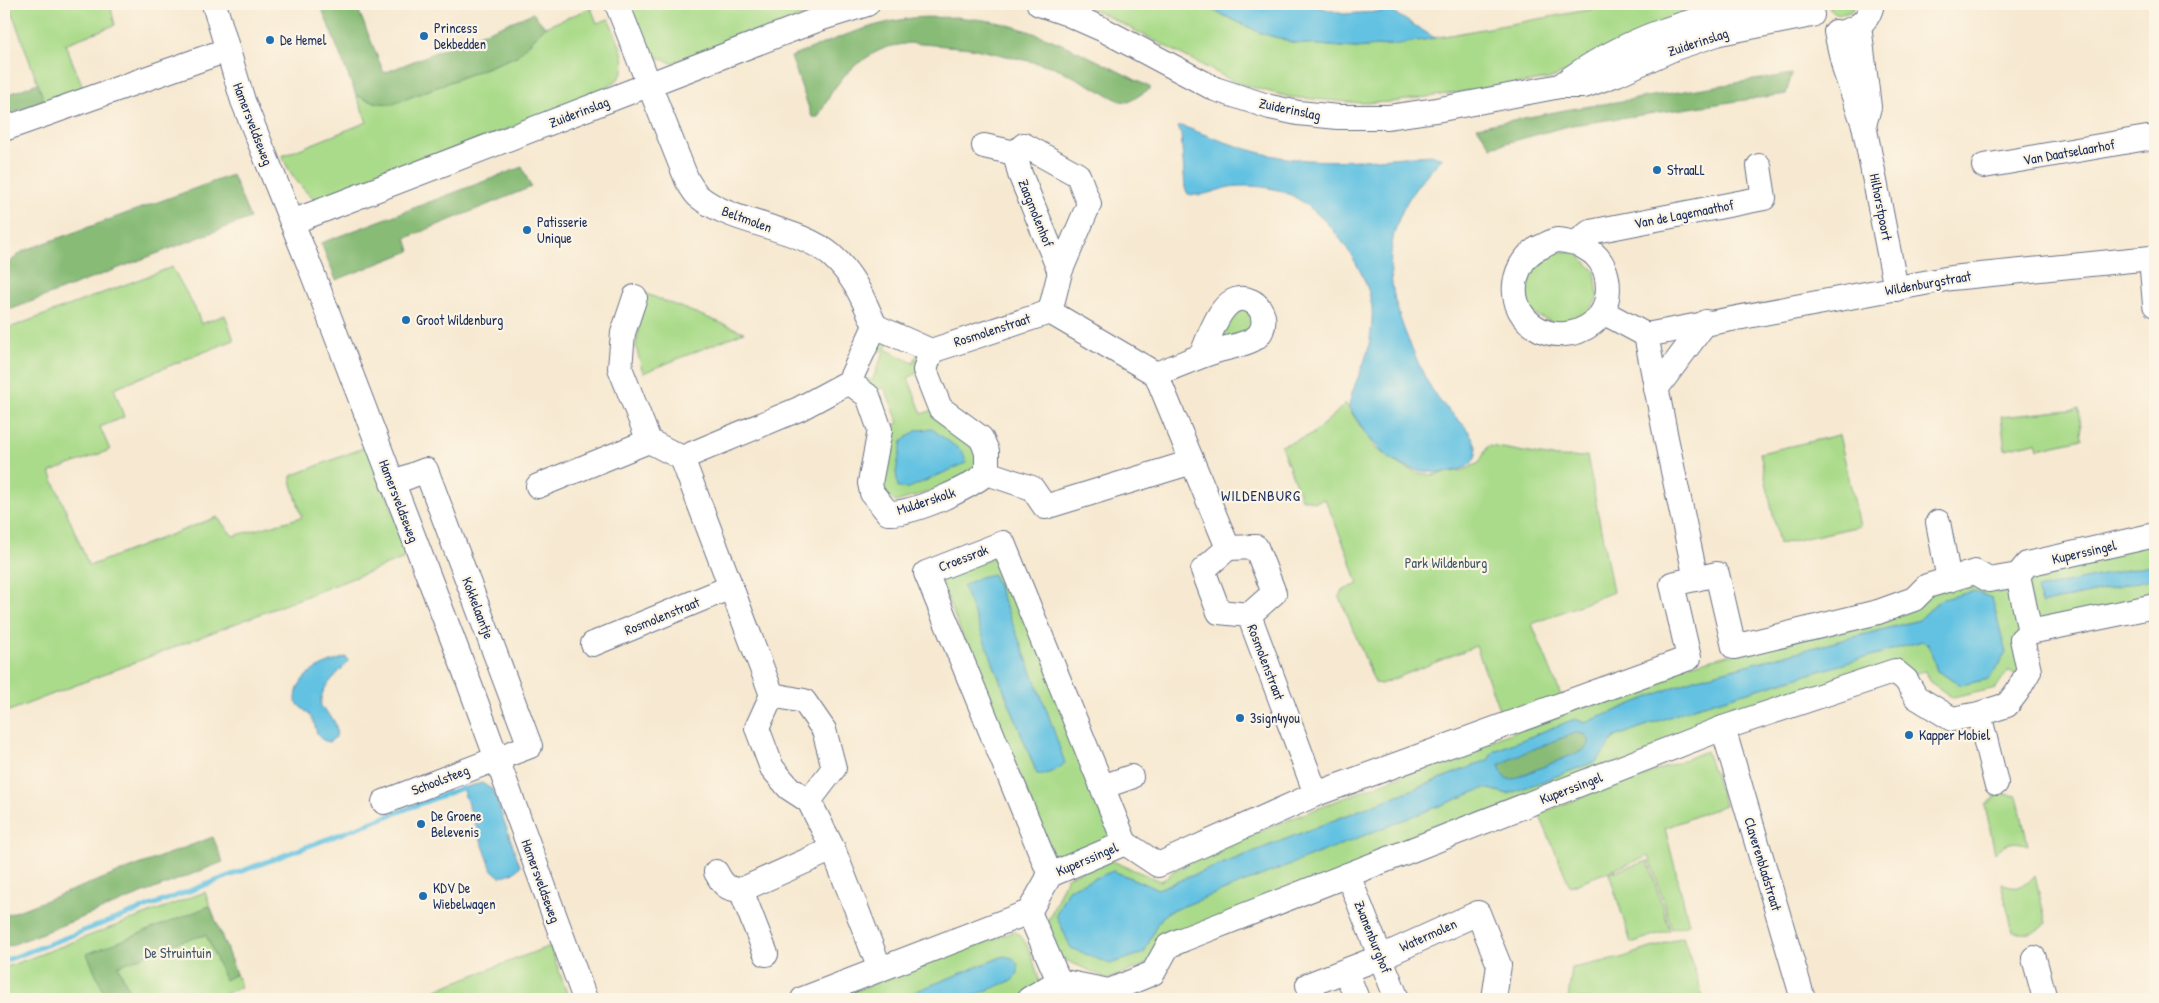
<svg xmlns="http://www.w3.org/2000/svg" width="2159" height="1003" viewBox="0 0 2159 1003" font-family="'Patrick Hand',sans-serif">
	<rect width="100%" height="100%" fill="#fcf5e5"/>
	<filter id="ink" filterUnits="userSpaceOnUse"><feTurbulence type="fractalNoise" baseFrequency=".02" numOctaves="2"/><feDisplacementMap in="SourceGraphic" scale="10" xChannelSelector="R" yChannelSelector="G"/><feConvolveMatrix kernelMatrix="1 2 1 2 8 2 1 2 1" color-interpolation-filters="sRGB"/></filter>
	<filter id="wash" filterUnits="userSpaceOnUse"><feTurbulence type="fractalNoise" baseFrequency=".0096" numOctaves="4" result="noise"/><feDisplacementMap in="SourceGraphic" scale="20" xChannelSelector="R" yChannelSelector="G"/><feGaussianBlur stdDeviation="1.12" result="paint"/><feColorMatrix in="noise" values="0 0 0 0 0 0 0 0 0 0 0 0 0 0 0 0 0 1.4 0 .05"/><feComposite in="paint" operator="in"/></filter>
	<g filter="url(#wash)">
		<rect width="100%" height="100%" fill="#f7e9d1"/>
		<g fill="#aadb8a" stroke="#628574" fill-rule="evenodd">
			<path d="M9 4H110L115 25 65 44 83 87 44 101Z"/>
			<path d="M626 4H837L673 63C641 56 638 30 626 4Z"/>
			<path d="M1079 4H1200L1261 33 1295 43 1355 48 1400 44 1621 4H1735L1549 79 1393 102 1361 103 1289 97 1237 83 1101 13Z"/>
			<path d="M1828 4H1856L1851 11C1842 16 1832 15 1828 4Z"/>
			<path d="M591 8 597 23 609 19C617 42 639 73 607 86L608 91 321 199H313C300 186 289 173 282 156L367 122 356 95 369 101 393 104 517 56 545 27Z"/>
			<path d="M1551 250 1576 253 1595 271 1598 297 1585 318 1563 327 1531 313 1523 277Z"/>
			<path d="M172 267 196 310 201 324 225 315 234 340 114 388 124 417 100 427 110 450 50 472 89 566 217 517 233 536 302 517 291 481V476L368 446 410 556 4 713V330Z"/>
			<path d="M644 293 744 332 643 373 636 347Z"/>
			<path d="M1237 301 1259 323 1217 348Z"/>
			<path d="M890 338 885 349 913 363 919 352 918 373 908 378 922 414 933 410 979 446 975 475 969 479 896 502 879 490 888 428 899 423 884 387 873 392 859 376 872 381 884 352 872 347 874 342Z"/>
			<path d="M1345 403 1375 448 1400 465 1418 473 1431 475 1464 470 1479 463 1488 446C1524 450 1549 461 1587 456L1613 592 1532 624 1562 698 1503 720 1476 646 1381 684 1375 683 1339 595 1344 590 1358 584 1349 557 1325 499 1315 502 1301 498 1281 446 1311 435 1336 413Z"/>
			<path d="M2079 409 2082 439 2038 449 2036 442 2005 449 2001 417Z"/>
			<path d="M1839 435 1860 526 1779 544 1760 453Z"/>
			<path d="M2155 542V564L2038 589 2041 604 2155 578V596L2036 623 2025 576Z"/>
			<path d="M1005 553 1118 843 1058 867 938 576ZM993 574 1048 714 1037 774 994 666Z"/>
			<path d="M1971 578 2016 584 2026 626 2018 676 2008 670 1996 688 1953 698 1929 681 1925 671 1913 674 1898 665 1109 979 1056 956 1045 928 1067 877 1110 860 1160 881 1167 878 1173 871 1187 865 1188 859 1677 668 1918 607 1936 587ZM1940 600 2006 653 1989 679 1961 685 1937 671 1929 645 1922 641 1693 708 1615 737 1597 761 1508 794 1485 788 1166 913 1157 924 1113 871 1158 889 1488 760 1494 751 1575 719 1585 723 1694 679 1919 620Z"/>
			<path d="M1706 751 1725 805 1665 828 1689 924 1672 929 1649 856 1570 886 1539 814 1635 776 1636 779Z"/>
			<path d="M2000 793 2017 796 2028 845C2014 840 2006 842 1995 853L1985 805Z"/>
			<path d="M1648 861 1670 930 1631 943 1609 873Z"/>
			<path d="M2035 875 2046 923C2035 934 2028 935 2013 932L2001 883C2016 889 2025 887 2035 875Z"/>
			<path d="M205 892 241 987 212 999H4V968Z"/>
			<path d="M1015 931C1031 942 1035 969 1041 987L1020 999H966L1013 979 1004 956 897 999H833Z"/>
			<path d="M1683 937 1704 999H1568L1572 968 1621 958Z"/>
			<path d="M550 946 569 999H411Z"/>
		</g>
		<g fill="#87bb76" stroke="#51756a">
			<path d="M320 4H356L384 73 533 13 545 27 517 56 393 104C379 104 368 101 356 95Z"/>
			<path d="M955 17C974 19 993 20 1012 26 1061 40 1106 65 1151 88L1129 102 1120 101 1055 67 971 48 909 43 887 47 874 53 857 64 844 76 833 90 818 117H812L791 57C827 42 866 25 905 19 921 16 939 18 955 17Z"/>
			<path d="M1792 74 1786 94 1572 125 1491 147 1477 127 1565 110Z"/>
			<path d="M38 83 44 101 4 116V96Z"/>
			<path d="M522 167 531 187 406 238 410 251 336 280 321 243Z"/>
			<path d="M232 175 250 218 4 312V267L23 251Z"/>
			<path d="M1575 733 1585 734 1590 742 1584 750 1511 780 1504 777 1499 765 1518 755Z"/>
			<path d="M213 837 223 862 4 948V916Z"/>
			<path d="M210 906 236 974 225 980 206 935 179 942 118 966 133 999H107L87 954Z"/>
		</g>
		<g fill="#63c2e2" stroke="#3f78a0" fill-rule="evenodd">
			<path d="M1200 4H1309L1343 14 1391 11 1435 38 1400 44 1355 48 1295 43 1261 33Z"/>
			<path d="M1182 126C1214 138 1246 151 1280 157 1330 165 1383 158 1433 155L1443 158C1379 217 1379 277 1414 353 1420 367 1426 381 1435 394 1446 412 1471 425 1476 447 1478 456 1472 465 1464 468 1434 478 1399 471 1377 447 1366 435 1358 421 1349 407 1349 393 1366 364 1369 345 1371 333 1373 320 1372 307 1367 265 1318 198 1274 189 1261 186 1242 185 1229 187 1216 190 1201 198 1188 194L1185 188 1181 134 1178 127Z"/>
			<path d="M932 429 963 452 966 463 909 488H898L896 472 902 441 917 430Z"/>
			<path d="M2155 564V578L2041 604 2037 589Z"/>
			<path d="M993 574 1048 714 1065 763C1057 771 1047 775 1037 774L963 586 980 577Z"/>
			<path d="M1973 591 1992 598 2006 653 1989 679 1961 685 1937 671 1929 645 1922 641 1693 708 1615 737 1597 761 1508 794 1485 788 1166 913 1157 924 1144 953 1110 964 1071 948 1056 915 1068 889 1113 871 1158 889 1488 760 1494 751 1575 719 1585 723 1694 679 1919 620 1940 600ZM1575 733 1585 734 1590 742 1584 750 1511 780 1504 777 1499 765 1518 755Z"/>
			<path d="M346 657 348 661C338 676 318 687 321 707 331 716 339 723 336 737L329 742C313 739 318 727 311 717 307 711 300 708 296 702 295 673 322 665 346 657Z"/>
			<path d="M482 783 493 790 520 866 515 872 500 877 492 870 462 788Z"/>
			<path d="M1004 956 1013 958 1018 965V973L1013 980 965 999H897Z"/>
		</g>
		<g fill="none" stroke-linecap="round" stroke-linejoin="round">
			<path stroke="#63c2e2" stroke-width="5" d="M4 961 462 788"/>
		</g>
	</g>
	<g filter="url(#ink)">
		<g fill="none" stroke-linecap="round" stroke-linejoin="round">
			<g stroke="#687086" stroke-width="26">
				<g id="minor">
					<path d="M214 4 243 101 312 272 461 661 585 999"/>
					<path d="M617 4 687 180C690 185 694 192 698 196 733 225 797 226 831 255 854 275 863 299 875 326"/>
					<path d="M1039 4 1068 14 1102 29 1215 89 1270 107 1298 113 1338 117H1388L1436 110 1560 86H1584L1617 74 1675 48 1720 33 1812 15"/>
					<path d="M1846 31C1860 27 1869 19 1872 4"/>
					<path d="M1836 32 1845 71 1864 125 1869 107 1859 25"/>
					<path d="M1560 86C1622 39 1694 16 1771 4"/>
					<path d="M1864 125 1896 289"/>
					<path d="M4 129 227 50"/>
					<path d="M1024 145 1078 175 1089 204 1060 272 1020 174 1015 153Z"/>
					<path d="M984 146 1015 153"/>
					<path d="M1984 166 2147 138 2155 140"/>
					<path d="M292 222 822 18 867 4"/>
					<path d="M1576 243C1582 246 1590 250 1595 255 1613 272 1612 308 1593 323 1554 353 1501 319 1518 272 1523 259 1530 251 1543 246 1547 244 1552 241 1557 240 1563 240 1570 242 1576 243L1590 232 1764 198 1759 166"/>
					<path d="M635 297 623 333 620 368 649 441 682 458"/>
					<path d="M1050 312 1060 272"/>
					<path d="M1603 312 1646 335"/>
					<path d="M1156 374C1175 367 1194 358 1213 352 1226 347 1242 346 1254 339 1268 330 1266 308 1251 301 1222 288 1210 337 1201 356"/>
					<path d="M849 382 868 396 880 430 870 483 872 493 888 513C914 514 967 489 987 473V451L981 438 940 408 925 370 931 351"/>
					<path d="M1656 389 1706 322"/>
					<path d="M987 473 1032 488 1045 507 1192 462"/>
					<path d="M538 486 649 441"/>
					<path d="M1938 522 1949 580"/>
					<path d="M1228 548 1256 547 1274 593 1249 615"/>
					<path d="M2018 575 2030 632"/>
					<path d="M1696 579 1666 438 1646 335 1951 278 2151 258 2155 305"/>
					<path d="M593 644 731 587"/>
					<path d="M772 695 804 701 824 730 834 768 809 801"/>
					<path d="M1979 714 1996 783"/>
					<path d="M1723 728 1803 999"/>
					<path d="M1102 787 1131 777"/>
					<path d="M384 802 530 746 426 470 392 483"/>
					<path d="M716 872C723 885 726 889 741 890L833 849"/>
					<path d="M1050 875 926 573 1003 543 1125 843"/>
					<path d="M1348 875 1397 999"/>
					<path d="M741 890 766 954"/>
					<path d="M1029 912 1059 981"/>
					<path d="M2034 958 2045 999"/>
					<path d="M880 969 833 849 809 801 789 788 772 768 757 728 772 695 682 458 799 409 849 382 875 326 931 351 1050 312 1156 374 1228 548 1203 570 1219 612 1249 615 1316 794"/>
					<path d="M1346 971 1357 999"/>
					<path d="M803 999 1029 912 1050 875 1125 843 1158 865 1316 794 1689 658 1672 584 1717 574 1734 647 1878 612 1914 599 1927 586 1975 572 1989 580 2018 575 2027 564 2155 535"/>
					<path d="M1029 999 1059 981 1109 991 1153 973 1168 946 1184 939 1723 728 1895 671 1906 680 1916 697 1952 719 1979 714 2007 705 2017 692 2029 671 2022 639 2030 632 2155 606"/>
					<path d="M1314 999 1308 985 1381 957 1478 913 1499 965 1494 999"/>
				</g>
			</g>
			<use href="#minor" stroke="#fff" stroke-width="24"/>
		</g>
	</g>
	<g fill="#1f6fb2" stroke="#fcf5e5" stroke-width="2">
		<circle cx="424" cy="36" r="5"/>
		<circle cx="270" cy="40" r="5"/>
		<circle cx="1657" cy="170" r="5"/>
		<circle cx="527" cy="230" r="5"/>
		<circle cx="406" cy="320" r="5"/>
		<circle cx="1240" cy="718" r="5"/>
		<circle cx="1909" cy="735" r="5"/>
		<circle cx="421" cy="824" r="5"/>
		<circle cx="423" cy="896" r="5"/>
	</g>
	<g text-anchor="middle" stroke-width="4.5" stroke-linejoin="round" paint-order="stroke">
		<g font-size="14" fill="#1b2f5e" stroke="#fcf5e5" text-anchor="start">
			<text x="434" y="33">Princess<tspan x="434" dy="16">Dekbedden</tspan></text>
			<text x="280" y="45">De Hemel</text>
			<text x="1667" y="175">StraaLL</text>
			<text x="537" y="227">Patisserie<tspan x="537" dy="16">Unique</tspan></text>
			<text x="416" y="325">Groot Wildenburg</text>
			<text x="1250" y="723">3sign4you</text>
			<text x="1919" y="740">Kapper Mobiel</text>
			<text x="431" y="821">De Groene<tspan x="431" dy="16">Belevenis</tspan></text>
			<text x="433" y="893">KDV De<tspan x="433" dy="16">Wiebelwagen</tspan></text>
		</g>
		<g font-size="14" fill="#1b2f5e" stroke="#fcf5e5">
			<text transform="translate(1698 42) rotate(-18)" y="5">Zuiderinslag</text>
			<text transform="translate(1290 109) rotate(12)" y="5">Zuiderinslag</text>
			<text transform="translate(579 112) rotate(-21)" y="5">Zuiderinslag</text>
			<text transform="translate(253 124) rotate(69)" y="5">Hamersveldseweg</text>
			<text transform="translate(2069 152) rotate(-10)" y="5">Van Daatselaarhof</text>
			<text transform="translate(1881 207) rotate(79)" y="5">Hilhorstpoort</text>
			<text transform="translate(1036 213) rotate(68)" y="5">Zaagmolenhof</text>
			<text transform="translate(1684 214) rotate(-11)" y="5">Van de Lagemaathof</text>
			<text transform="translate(747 219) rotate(20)" y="5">Beltmolen</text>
			<text transform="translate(1928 283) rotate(-10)" y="5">Wildenburgstraat</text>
			<text transform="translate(992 330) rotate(-18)" y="5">Rosmolenstraat</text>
			<text transform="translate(399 501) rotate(69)" y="5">Hamersveldseweg</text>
			<text transform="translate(926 501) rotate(-18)" y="5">Mulderskolk</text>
			<text transform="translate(2084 552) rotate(-13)" y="5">Kuperssingel</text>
			<text transform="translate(963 558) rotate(-21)" y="5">Croessrak</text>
			<text transform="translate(478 608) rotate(69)" y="5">Kokkelaantje</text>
			<text transform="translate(662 616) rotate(-22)" y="5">Rosmolenstraat</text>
			<text transform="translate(1266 662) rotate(69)" y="5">Rosmolenstraat</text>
			<text transform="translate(440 780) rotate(-21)" y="5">Schoolsteeg</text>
			<text transform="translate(1571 788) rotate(-21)" y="5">Kuperssingel</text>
			<text transform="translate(1087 859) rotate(-23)" y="5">Kuperssingel</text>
			<text transform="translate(1763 864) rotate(73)" y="5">Claverenbladstraat</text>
			<text transform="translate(541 881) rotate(70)" y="5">Hamersveldseweg</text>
			<text transform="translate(1428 935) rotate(-24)" y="5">Watermolen</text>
			<text transform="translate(1373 937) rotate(68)" y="5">Zwanenburghof</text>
		</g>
		<g font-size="14" fill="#3f5a69" stroke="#fcf5e5">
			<text x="1446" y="568">Park Wildenburg</text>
			<text x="178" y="958">De Struintuin</text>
		</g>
		<g font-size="15" letter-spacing="1" fill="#1b2f5e" stroke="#fcf5e5">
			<text x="1261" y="501">WILDENBURG</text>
		</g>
	</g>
	<rect width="2159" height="1003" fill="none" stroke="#fcf5e5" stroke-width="20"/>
</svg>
